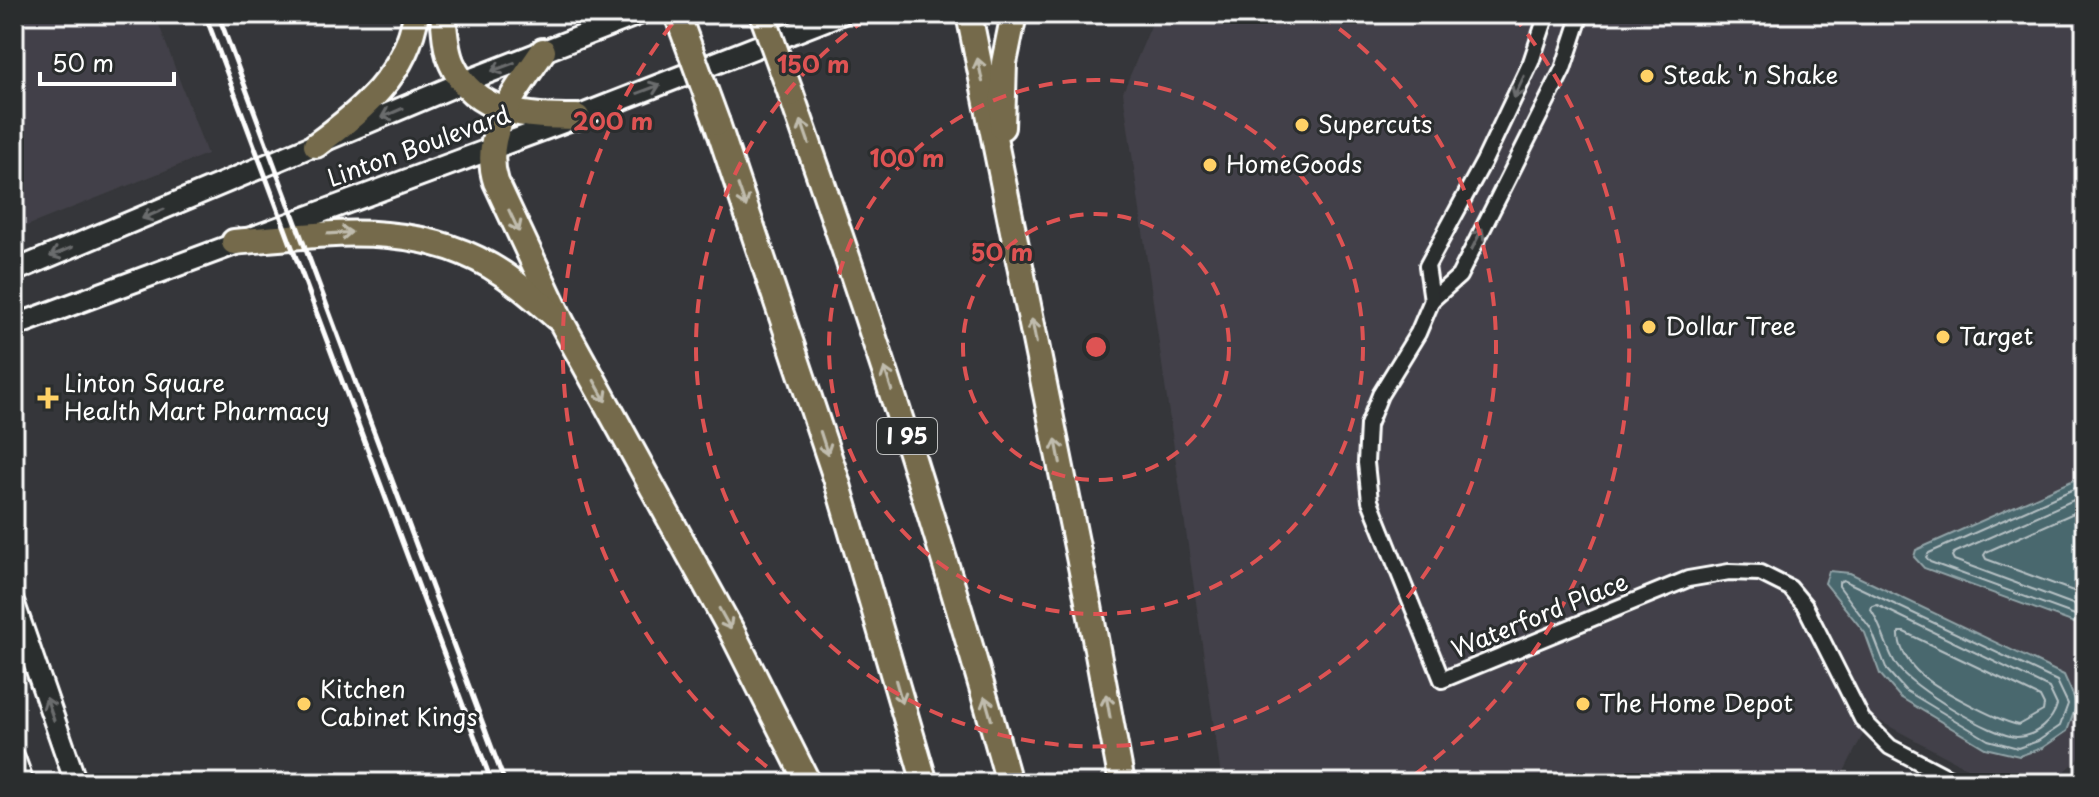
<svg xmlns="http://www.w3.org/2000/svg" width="2099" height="797" viewBox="0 0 2099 797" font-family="'Playpen Sans',sans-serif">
	<rect width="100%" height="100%" fill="#35363a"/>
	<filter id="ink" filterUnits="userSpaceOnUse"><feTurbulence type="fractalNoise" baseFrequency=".0125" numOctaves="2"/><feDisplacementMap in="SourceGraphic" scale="16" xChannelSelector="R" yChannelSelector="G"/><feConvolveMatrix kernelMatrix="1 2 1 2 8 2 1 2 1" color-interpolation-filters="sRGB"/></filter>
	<g filter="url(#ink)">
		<g fill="#424148">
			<path d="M14 14H155L207 154 14 231Z"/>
			<path d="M1156 14H2085V746L2079 759 2051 783H1995L1872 717 1838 783H1222L1123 92Z"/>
		</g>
		<g fill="#4a676e" stroke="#92a4a8" stroke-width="2">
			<path d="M2085 475V621L2077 624 1924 568 1914 557 1916 550Z"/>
			<path d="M1829 571 1850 573 2064 675 2077 704 2067 731 2042 748 2019 756 1985 748 1900 697 1880 674 1865 633 1825 583Z"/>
		</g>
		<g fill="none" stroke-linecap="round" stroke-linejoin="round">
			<g stroke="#b7c2c5" stroke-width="2">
				<path d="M2085 484 1929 553 1926 557 1930 562 2075 615 2085 614"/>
				<path d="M2085 495 1954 553 1952 556 1954 560 2075 605 2085 604"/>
				<path d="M2085 508 1986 552 1984 555 1986 559 2076 592H2085"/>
				<path d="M1843 580 2057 681 2068 704 2060 726 2038 741 2018 748 1988 740 1905 690 1887 670 1871 629 1839 586V582Z"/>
				<path d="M1877 605 2049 688 2057 705C2053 720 2036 737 2017 737 1993 737 1910 686 1897 666 1886 650 1883 628 1871 610L1872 606Z"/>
				<path d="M1899 632H1904L2040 697 2044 705 2043 711 2018 725C1996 720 1933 687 1917 671 1907 661 1898 646 1899 632Z"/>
			</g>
			<g stroke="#fff" stroke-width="20">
				<g id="minor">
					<path d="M1581 14 1563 69 1459 276 1432 300 1418 333 1380 395 1368 425 1366 463 1370 501 1442 680 1688 579 1729 572 1760 573 1790 588 1805 606 1862 719 1890 747 1959 783"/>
					<path d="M1432 300 1427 266 1484 161 1531 62 1547 14"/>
					<path d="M2082 783 2085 778"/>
				</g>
			</g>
			<g stroke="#fff" stroke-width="26">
				<g id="secondary">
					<path d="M14 271 464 82 639 14"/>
					<path d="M14 326 577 117 841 14"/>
					<path d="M14 604 76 783"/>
					<path d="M14 758 23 783"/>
				</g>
			</g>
			<g stroke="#fff" stroke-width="30">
				<g id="motorway">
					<path d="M443 14C445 30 445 49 452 64 475 115 528 117 577 117"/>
					<path d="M969 14 1089 606 1122 783"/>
					<path d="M543 51C517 90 480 133 496 182L562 323 732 632 808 783"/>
					<path d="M791 94C871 321 945 551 1009 783"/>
					<path d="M717 123 836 478 925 783"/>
					<path d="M1002 127 1004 63 1014 14"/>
					<path d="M316 145C362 111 407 74 416 14"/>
					<path d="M234 242C327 234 421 218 503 274 522 287 539 302 556 317"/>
				</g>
			</g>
			<use href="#minor" stroke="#2a2d2e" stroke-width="14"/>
			<use href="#secondary" stroke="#2a2d2e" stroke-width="20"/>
			<use href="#motorway" stroke="#746b4b" stroke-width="24"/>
			<g stroke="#fff" stroke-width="5">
				<path d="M205 14 492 783"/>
				<path d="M218 14 505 783"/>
			</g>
			<g stroke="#fff" stroke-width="30" stroke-linecap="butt">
				<g id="motorway-bridge">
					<path d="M677 14 717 123"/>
					<path d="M762 14 791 94"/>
				</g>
			</g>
			<use href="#motorway-bridge" stroke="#746b4b" stroke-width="24"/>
		</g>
		<defs><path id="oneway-shaft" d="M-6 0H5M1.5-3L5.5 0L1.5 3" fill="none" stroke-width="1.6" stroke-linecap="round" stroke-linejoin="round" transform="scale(2)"/></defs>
		<g stroke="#6a6c6d">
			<use href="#oneway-shaft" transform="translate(503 67) rotate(159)"/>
			<use href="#oneway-shaft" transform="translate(1519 87) rotate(115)"/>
			<use href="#oneway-shaft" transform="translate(649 89) rotate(-21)"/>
			<use href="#oneway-shaft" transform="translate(392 113) rotate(157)"/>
			<use href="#oneway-shaft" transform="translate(153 214) rotate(157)"/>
			<use href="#oneway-shaft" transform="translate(1477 239) rotate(-63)"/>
			<use href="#oneway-shaft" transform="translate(61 252) rotate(158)"/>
			<use href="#oneway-shaft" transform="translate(50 709) rotate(-109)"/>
		</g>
		<g stroke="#c0bcae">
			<use href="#oneway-shaft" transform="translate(980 70) rotate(-102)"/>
			<use href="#oneway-shaft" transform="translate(805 132) rotate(-109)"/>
			<use href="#oneway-shaft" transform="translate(742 196) rotate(71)"/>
			<use href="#oneway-shaft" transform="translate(514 221) rotate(65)"/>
			<use href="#oneway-shaft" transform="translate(340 233) rotate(-4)"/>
			<use href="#oneway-shaft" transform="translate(1034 331) rotate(-101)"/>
			<use href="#oneway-shaft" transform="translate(888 379) rotate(-108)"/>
			<use href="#oneway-shaft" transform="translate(600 391) rotate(61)"/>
			<use href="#oneway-shaft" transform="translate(824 443) rotate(72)"/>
			<use href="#oneway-shaft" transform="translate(1058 451) rotate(-101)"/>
			<use href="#oneway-shaft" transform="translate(725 619) rotate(61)"/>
			<use href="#oneway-shaft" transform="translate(899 692) rotate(74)"/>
			<use href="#oneway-shaft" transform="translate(1108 706) rotate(-100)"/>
			<use href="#oneway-shaft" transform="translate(988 708) rotate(-106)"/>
		</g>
	</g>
	<g fill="none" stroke="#de5353" stroke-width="4" stroke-dasharray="14 10">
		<circle cx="1096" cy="347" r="133"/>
		<circle cx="1096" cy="347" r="267"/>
		<path d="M1320 15A400 400 0 1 1 872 15"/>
		<path d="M786 781A533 533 0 0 1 679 15M1513 15A533 533 0 0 1 1406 781"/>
	</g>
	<g fill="#ffd166" stroke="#2a2d2e" stroke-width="3">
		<circle cx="1647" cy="76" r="8"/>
		<circle cx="1302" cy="125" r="8"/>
		<circle cx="1210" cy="165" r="8"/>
		<circle cx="1649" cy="327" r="8"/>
		<circle cx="1943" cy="337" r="8"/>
		<path d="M44 386h8v8h8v8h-8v8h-8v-8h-8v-8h8z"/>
		<circle cx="304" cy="704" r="8"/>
		<circle cx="1583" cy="704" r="8"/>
	</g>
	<g text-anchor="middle" stroke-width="6" stroke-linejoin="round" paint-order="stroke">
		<rect fill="#2a2d2e" stroke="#bfc0c0" stroke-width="2" x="877" y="418" width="60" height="36" rx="6"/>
		<g font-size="22" font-weight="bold" fill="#fff">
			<text x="907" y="444">I 95</text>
		</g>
		<g font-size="24" fill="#fff" stroke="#2a2d2e" text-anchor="start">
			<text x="1663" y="84">Steak 'n Shake</text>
			<text x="1318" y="133">Supercuts</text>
			<text x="1226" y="173">HomeGoods</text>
			<text x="1665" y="335">Dollar Tree</text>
			<text x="1959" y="345">Target</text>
			<text x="64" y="392">Linton Square<tspan x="64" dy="28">Health Mart Pharmacy</tspan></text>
			<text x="320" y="698">Kitchen<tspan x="320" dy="28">Cabinet Kings</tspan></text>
			<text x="1599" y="712">The Home Depot</text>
		</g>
		<g font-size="24" fill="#fff" stroke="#2a2d2e">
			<text transform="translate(419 147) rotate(-20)" y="8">Linton Boulevard</text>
			<text transform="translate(1540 616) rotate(-22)" y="8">Waterford Place</text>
		</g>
	</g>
	<circle cx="1096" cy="347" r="12" fill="#de5353" stroke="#2a2d2e" stroke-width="4"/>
	<g font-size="24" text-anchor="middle" font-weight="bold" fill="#de5353" stroke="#2a2d2e" stroke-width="6" stroke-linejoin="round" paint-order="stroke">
		<text x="813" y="73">150 m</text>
		<text x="613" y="130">200 m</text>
		<text x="907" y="167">100 m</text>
		<text x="1002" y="261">50 m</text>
	</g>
	<rect width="2099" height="797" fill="none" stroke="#2a2d2e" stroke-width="48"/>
	<rect x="24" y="24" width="2051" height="749" fill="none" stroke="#fff" stroke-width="3" filter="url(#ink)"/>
	<path d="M40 72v12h134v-12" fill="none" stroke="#ffffff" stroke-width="4"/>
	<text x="52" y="72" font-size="24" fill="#ffffff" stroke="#2a2d2e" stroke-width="6" paint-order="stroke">50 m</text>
</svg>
